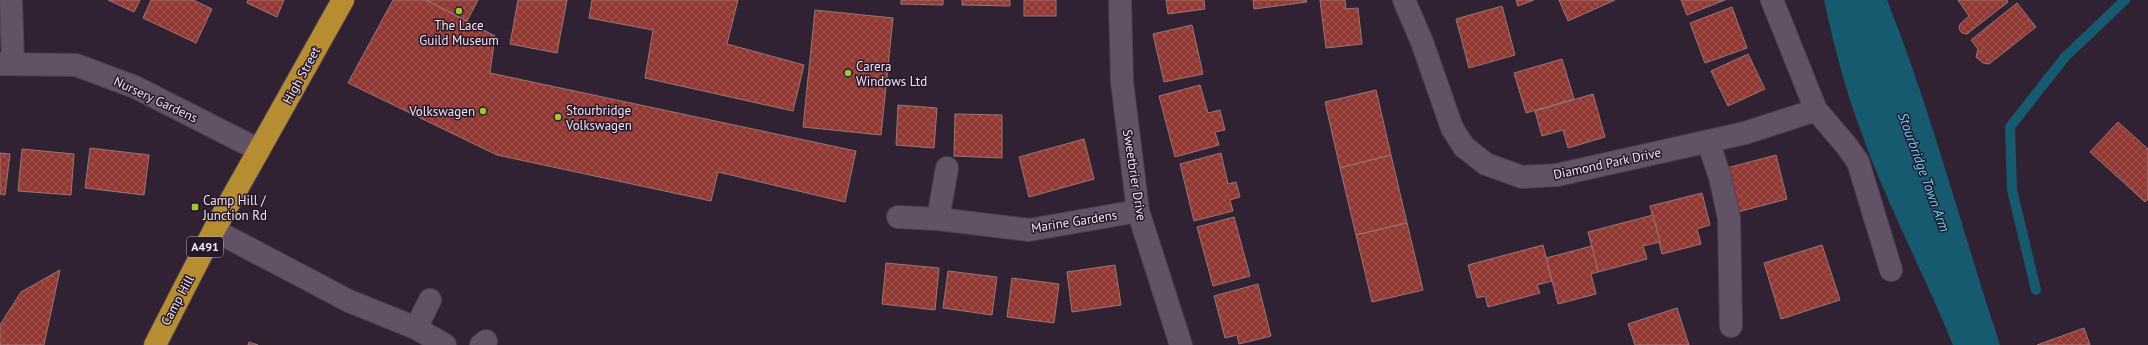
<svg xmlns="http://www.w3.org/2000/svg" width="2148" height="345" viewBox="0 0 2148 345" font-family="'PT Sans',sans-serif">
	<defs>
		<pattern id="building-cross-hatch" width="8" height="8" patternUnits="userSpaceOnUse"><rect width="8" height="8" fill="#913833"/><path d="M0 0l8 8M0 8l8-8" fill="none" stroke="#a15551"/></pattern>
	</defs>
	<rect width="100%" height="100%" fill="#302233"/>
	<path fill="#165a6f" d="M1824 0H1887C1932 113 1962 230 2000 345H1953C1923 271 1885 201 1859 126 1844 85 1833 42 1824 0Z"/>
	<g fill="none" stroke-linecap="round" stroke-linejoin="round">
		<path stroke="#165a6f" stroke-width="10" d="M2036 290 2012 190 2010 127 2065 57 2125 0"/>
	</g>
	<g fill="url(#building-cross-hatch)" stroke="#967875">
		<path d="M108 0H140L134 12Z"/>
		<path d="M151 0H193L212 9 196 43 143 18Z"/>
		<path d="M248 0H284L277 17 247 3Z"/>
		<path d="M393 0H426L495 36 490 73 856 151 845 202 718 172 711 201 497 155 348 83Z"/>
		<path d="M426 0H478L467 21Z"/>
		<path d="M518 0H567L557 53 510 44Z"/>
		<path d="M592 0H738L727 44 804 65 793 111 645 78 653 30 589 18Z"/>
		<path d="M901 0H943V5L901 4Z"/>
		<path d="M962 0H1010V6L962 5Z"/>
		<rect x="1024" y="0" width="32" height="16"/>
		<path d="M1166 0H1204L1205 9 1168 14Z"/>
		<path d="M1253 0H1306L1307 2 1254 9Z"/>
		<path d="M1320 0H1345L1346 9 1358 8 1362 44 1326 48Z"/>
		<path d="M1516 0H1534L1518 6Z"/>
		<path d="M1559 0H1615L1568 21Z"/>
		<path d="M1681 0H1725L1687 15Z"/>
		<path d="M1958 0H2007L2008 2 1967 34 1962 33 1959 29 1960 24 1969 16Z"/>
		<path d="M2017 3 2036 27 1989 64 1983 63 1976 57 1978 49 1971 40Z"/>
		<path d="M1502 6 1515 55 1469 68 1456 19Z"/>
		<path d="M1732 7 1747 48 1705 63 1690 23Z"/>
		<path d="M815 10 893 18 881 135 803 127Z"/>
		<path d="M1192 25 1203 74 1164 82 1153 34Z"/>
		<path d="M1748 54 1765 89 1728 106 1711 71Z"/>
		<path d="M1562 59 1574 99 1526 113 1514 73Z"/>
		<path d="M1200 85 1208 113 1220 110 1225 130 1215 132 1219 145 1175 157 1159 96Z"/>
		<path d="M1376 90 1391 155 1340 168 1325 102Z"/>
		<path d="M1593 94 1605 137 1568 148 1563 130 1542 136 1535 111Z"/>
		<path d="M898 105 937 108 934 148 896 145Z"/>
		<path d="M955 114 1002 115V158L954 156Z"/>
		<path d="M2118 122 2148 149V199L2145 202 2090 152Z"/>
		<path d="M1084 139 1094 179 1029 197 1019 157Z"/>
		<path d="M90 148 149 155 144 195 85 188Z"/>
		<path d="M22 149 74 154 71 195 18 191Z"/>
		<path d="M0 153 10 154 5 195 0 194Z"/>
		<path d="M1221 153 1228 184 1236 182 1240 197 1230 200 1233 211 1194 221 1180 164Z"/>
		<path d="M1391 155 1407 223 1356 235 1340 168Z"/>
		<path d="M1776 155 1787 199 1734 213 1723 169Z"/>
		<path d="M1702 193 1710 225 1697 229 1701 244 1662 254 1650 206Z"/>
		<path d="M1653 215 1660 242 1643 246 1647 259 1598 272 1588 232Z"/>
		<path d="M1234 217 1250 276 1213 286 1197 227Z"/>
		<path d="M1407 223 1423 290 1372 302 1356 235Z"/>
		<path d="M1543 245 1552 281 1537 285 1540 293 1488 307 1485 296 1477 298 1468 265Z"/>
		<path d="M1822 245 1840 300 1781 319 1764 263Z"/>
		<path d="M1592 246 1598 272 1591 274 1596 294 1558 304 1546 258Z"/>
		<path d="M886 263 939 268 935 310 882 304Z"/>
		<path d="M1115 265 1121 305 1072 312 1067 272Z"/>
		<path d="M60 270 44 345H0V325L21 292Z"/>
		<path d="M948 271 997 277 992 315 943 308Z"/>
		<path d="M1012 278 1059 284 1054 323 1007 317Z"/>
		<path d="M1258 284 1271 336 1239 344 1237 335 1225 338 1214 296Z"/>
		<path d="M1677 308 1689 345H1635L1628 324Z"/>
		<path d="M2084 328 2090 345H2037Z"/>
		<path d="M249 342 258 345H248Z"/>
	</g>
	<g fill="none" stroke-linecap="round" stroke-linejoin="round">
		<g stroke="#4c404f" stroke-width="24">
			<g id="minor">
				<path d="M11 0 13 64"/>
				<path d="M1120 0 1122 82 1138 211 1181 345"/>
				<path d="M1404 0 1422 42 1452 128 1464 147 1486 164 1522 177 1557 175 1745 133 1816 110"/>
				<path d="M1772 0 1816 110 1846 145 1858 162 1891 270"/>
				<path d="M0 64 76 65 135 87 259 150"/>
				<path d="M1708 141 1720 177 1729 218 1731 326"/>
				<path d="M898 217 938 219 1029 230 1138 211"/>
				<path d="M938 219 947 168"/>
				<path d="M214 230 349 301 416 328 445 345"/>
				<path d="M416 328 430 300"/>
				<path d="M481 345 486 341"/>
			</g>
		</g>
		<g stroke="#4c404f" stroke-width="24">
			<path id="highway" d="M155 345 214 230 343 0"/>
		</g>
		<use href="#minor" stroke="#625265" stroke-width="22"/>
		<use href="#highway" stroke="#b78d32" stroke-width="22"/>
	</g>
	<g fill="#9fca2d" stroke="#261829" stroke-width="1.5">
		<circle cx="459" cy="11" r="4"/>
		<circle cx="848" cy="73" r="4"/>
		<circle cx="483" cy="111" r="4"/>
		<circle cx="558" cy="117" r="4"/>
		<rect x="191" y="203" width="8" height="8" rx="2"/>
	</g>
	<g text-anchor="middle" stroke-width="3" stroke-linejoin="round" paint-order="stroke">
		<rect fill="#261829" stroke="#b3a8b6" stroke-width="1" x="187" y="237" width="36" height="20" rx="3"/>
		<g font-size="12" font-weight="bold" fill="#f0e6f2">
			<text x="205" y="251">A491</text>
		</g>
		<g font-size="13" fill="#f0e6f2" stroke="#261829" text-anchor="start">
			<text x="459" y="30" text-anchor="middle">The Lace<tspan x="459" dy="15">Guild Museum</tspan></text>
			<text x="856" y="71">Carera<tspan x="856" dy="15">Windows Ltd</tspan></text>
			<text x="566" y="115">Stourbridge<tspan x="566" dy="15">Volkswagen</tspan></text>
			<text x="475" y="116" text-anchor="end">Volkswagen</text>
			<text x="203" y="205">Camp Hill /<tspan x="203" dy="15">Junction Rd</tspan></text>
		</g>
		<g font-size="13" fill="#f0e6f2" stroke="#261829">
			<text transform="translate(301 75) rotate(-61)" y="5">High Street</text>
			<text transform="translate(156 99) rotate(25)" y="5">Nursery Gardens</text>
			<text transform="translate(1607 163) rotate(-12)" y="5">Diamond Park Drive</text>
			<text transform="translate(1135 175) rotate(81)" y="5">Sweetbrier Drive</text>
			<text transform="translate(1074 221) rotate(-9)" y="5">Marine Gardens</text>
			<text transform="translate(177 300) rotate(-62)" y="5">Camp Hill</text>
		</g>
		<g font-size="14" font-style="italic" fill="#5cd6fd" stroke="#261829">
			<text transform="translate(1924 172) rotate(70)" y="5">Stourbridge Town Arm</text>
		</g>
	</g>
</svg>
